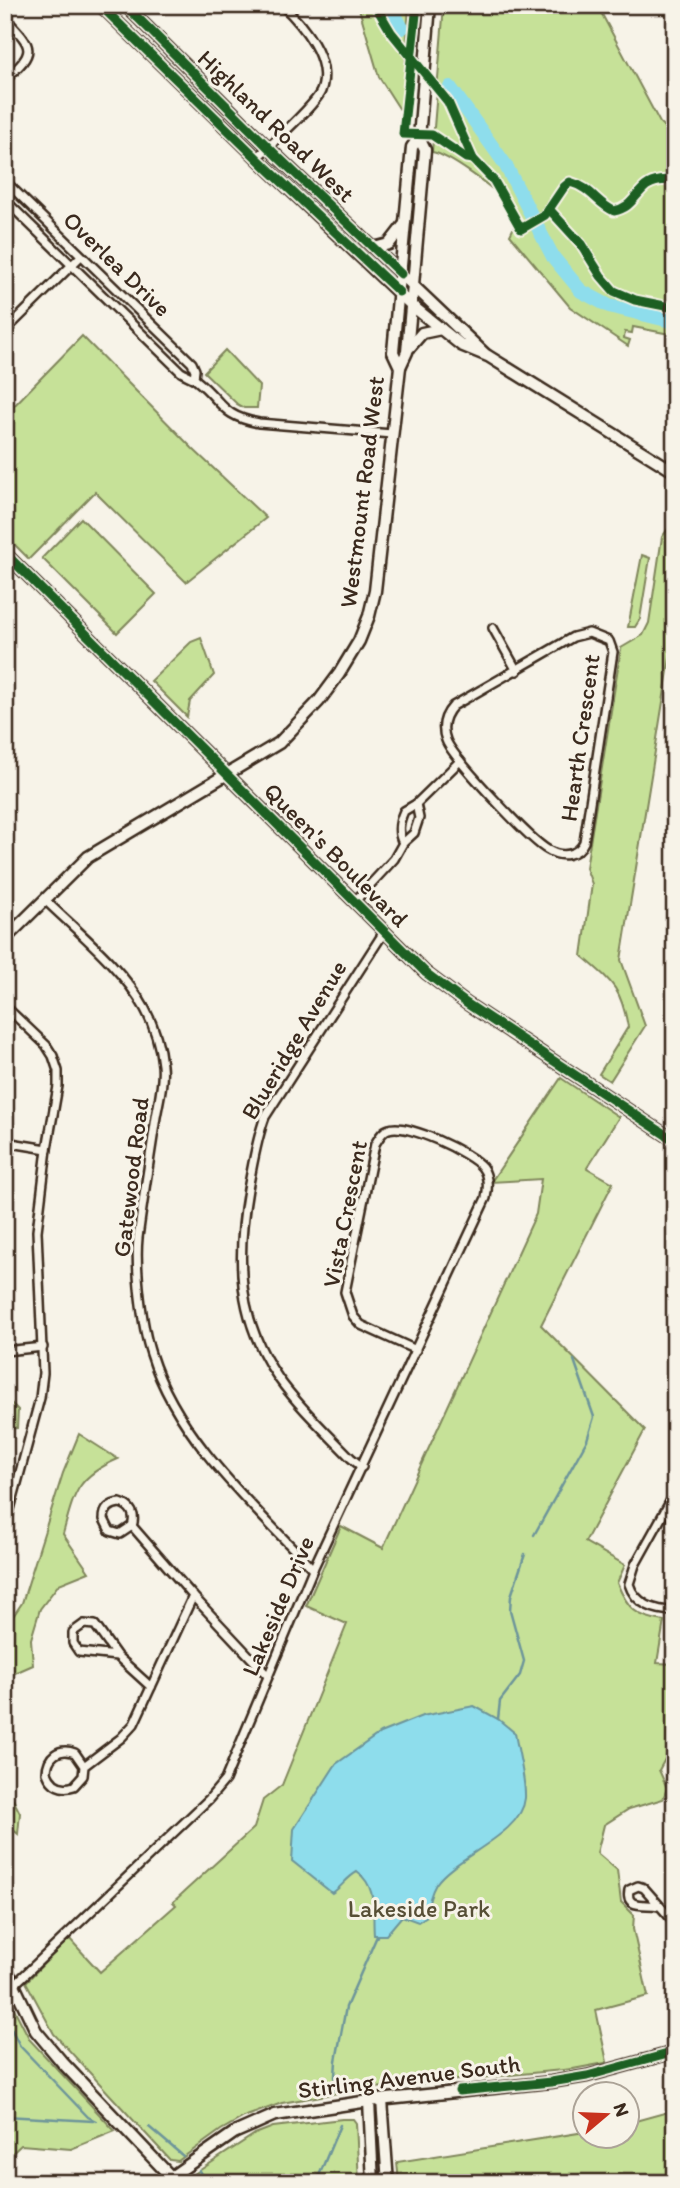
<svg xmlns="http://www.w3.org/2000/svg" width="680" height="2188" viewBox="0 0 680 2188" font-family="Itim,sans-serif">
	<rect width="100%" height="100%" fill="#f7f3e8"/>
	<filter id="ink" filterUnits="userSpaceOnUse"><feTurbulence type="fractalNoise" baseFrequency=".0143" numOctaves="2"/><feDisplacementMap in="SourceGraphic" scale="14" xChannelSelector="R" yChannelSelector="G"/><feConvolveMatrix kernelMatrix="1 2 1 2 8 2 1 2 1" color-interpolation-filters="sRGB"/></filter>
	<g filter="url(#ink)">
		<g fill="#c6e198" stroke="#80865b" stroke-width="2">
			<path d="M358 5H409L402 113 379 77Z"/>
			<path d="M444 5H597L660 123 675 137V335L633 327 632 333 625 332 624 338 630 340 628 346 570 307 510 235 516 223C513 216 510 208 506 202 494 188 449 155 432 152Z"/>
			<path d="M82 336 193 449 266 518 186 582 95 492 29 559 5 535V415Z"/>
			<path d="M225 350 259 386 257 408H244L237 404 204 372Z"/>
			<path d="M81 518 156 594 117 633 42 558Z"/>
			<path d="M675 520V628L621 960 645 1026 610 1081 599 1074 628 1027C621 987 612 982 582 956L592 884 586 868 621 648 643 635 649 623 662 537Z"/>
			<path d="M642 555 650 558 640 619 635 627H628Z"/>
			<path d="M201 638 214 675 190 701 187 717 151 681 191 642Z"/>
			<path d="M561 1078 619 1117 587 1168 613 1183 541 1325 645 1430 585 1542 625 1565 617 1583C628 1609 636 1617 664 1621L657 1663 675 1664V1741L659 1770 667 1788 663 1799 629 1809 604 1825 597 1853 617 1870 621 1902 634 1915 633 1929 648 1996 596 2010 607 2062 605 2063 573 2069 354 2090 282 2103 244 2117 221 2130 178 2161 170 2160 54 2034 26 1982 69 1938 100 1972 176 1905 173 1902 254 1828 263 1800 282 1785 347 1624 306 1606 341 1526 383 1548 536 1214 541 1179 491 1182Z"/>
			<path d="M5 1397 18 1410 17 1428 5 1429Z"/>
			<path d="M79 1434 118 1459C76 1477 74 1494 63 1534L89 1572 59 1584 40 1609 31 1639 33 1665 8 1676 5 1690V1628L22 1603 63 1473Z"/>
			<path d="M5 1784 20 1813 18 1834 5 1823Z"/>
			<path d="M5 1991 30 2040 115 2131 71 2149 21 2145 5 2160Z"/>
			<path d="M675 2110V2183H399L397 2162 585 2132 586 2136H628V2123Z"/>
			<path d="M342 2119H353L356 2123 359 2183H187L185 2180 255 2134 273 2127Z"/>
		</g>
		<path fill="#8eddec" stroke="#6d959a" stroke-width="2" d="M474 1706 498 1719 515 1733C518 1752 526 1780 525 1798 522 1835 455 1856 436 1884 430 1894 428 1904 427 1916L418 1922 402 1916 386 1935H374C372 1911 378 1887 357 1872 346 1878 342 1887 332 1893L292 1861 294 1829 336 1764 380 1733 422 1716Z"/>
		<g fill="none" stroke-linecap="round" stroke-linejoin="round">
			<g stroke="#6d959a" stroke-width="2.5">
				<path d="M534 1535 587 1440 594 1417 574 1360"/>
				<path d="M498 1719 500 1701 520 1675 524 1661 510 1610 511 1596 525 1554"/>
				<path d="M5 2017 20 2046 88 2117 96 2121"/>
				<path d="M334 2091 336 2061 346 2007 377 1936"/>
				<path d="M5 2116 93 2121"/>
				<path d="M149 2127 183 2156"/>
				<path d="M199 2171 211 2183"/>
				<path d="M316 2183 340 2125"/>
			</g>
			<g stroke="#8eddec" stroke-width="14">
				<path d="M390 5 402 28"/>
				<path d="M450 87 505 164 553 257 581 291 609 306 675 322"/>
			</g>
			<g stroke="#3b2a1e" stroke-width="12">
				<g id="street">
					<path d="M5 18C35 49 36 51 5 80"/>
					<path d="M257 158C271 144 314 107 321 91 333 60 302 24 282 5"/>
					<path d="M5 181 192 363 195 370 194 378"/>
					<path d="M5 200 181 372C186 375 192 377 196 380 223 401 220 416 259 423L392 434"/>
					<path d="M5 331 81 256"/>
					<path d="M493 628 517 671"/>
					<path d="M589 633 609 641 613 652 584 842C578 856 561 858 548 850 531 841 452 757 446 740 441 727 444 716 453 706L573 637Z"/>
					<path d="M403 843C397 832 399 822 404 811L416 804 460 761"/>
					<path d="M45 900C78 932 123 968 145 1009 154 1026 160 1045 162 1065 164 1082 159 1100 156 1117 150 1158 143 1198 138 1238 135 1267 142 1327 151 1354 177 1438 254 1507 313 1569"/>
					<path d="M355 901 394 859 403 843 414 833 419 818 416 804"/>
					<path d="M5 1006 46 1045 53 1056 58 1071V1086L47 1149 37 1231 43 1373 40 1398 5 1528"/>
					<path d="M5 1142 47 1149"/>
					<path d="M5 1351 43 1347"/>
					<path d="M362 1467 351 1458C327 1433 299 1407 279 1379 237 1319 236 1259 248 1189 253 1164 256 1141 265 1117L384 932"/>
					<path d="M675 1493 635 1565 629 1584C635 1604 655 1611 675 1611"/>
					<path d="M132 1526 120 1534 110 1531 104 1519C104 1509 110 1504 120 1503 131 1506 136 1515 132 1526L193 1596 268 1676"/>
					<path d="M117 1656 79 1652 73 1643V1632L84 1624 95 1625 117 1656 151 1687"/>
					<path d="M84 1766 75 1753C59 1747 47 1756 47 1773 52 1786 62 1790 74 1786L83 1776 84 1766 121 1738 134 1724 193 1596"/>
					<path d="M658 1906C646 1903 625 1910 629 1890L638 1886 644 1888 675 1923"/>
					<path d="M15 1984 209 1799 225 1780 313 1569 486 1198C488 1188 489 1176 482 1167 471 1153 406 1122 389 1129 382 1131 379 1138 375 1144L345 1292 353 1316 361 1325 416 1350"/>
				</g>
			</g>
			<g stroke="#3b2a1e" stroke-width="15">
				<g id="secondary">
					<path d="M100 5 267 168 410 304 461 345 488 356 675 472"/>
					<path d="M125 5 277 156 485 354"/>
					<path d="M374 248 389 244 403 226"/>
					<path d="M409 348 422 333 441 329"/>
					<path d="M400 367 393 352 412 147 419 138"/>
					<path d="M5 553 426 973 466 1003 675 1141"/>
					<path d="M5 939 88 857 279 743 319 701 339 674 359 641 369 616 375 591 400 367 407 352 425 150 419 138 430 5"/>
					<path d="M5 1966 36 2031 62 2062 171 2177 234 2133 275 2115 369 2101 551 2082 587 2076 675 2052"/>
					<path d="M382 2100 388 2183"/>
					<path d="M369 2101 373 2183"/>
				</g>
			</g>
			<use href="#street" stroke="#f7f3e8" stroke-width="7"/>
			<use href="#secondary" stroke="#f7f3e8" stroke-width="10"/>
			<g stroke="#f7f3e8" stroke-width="13">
				<g id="cycleway">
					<path d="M100 5 267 168 399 292"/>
					<path d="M125 5 277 156 401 274"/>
					<path d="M375 5 391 32 448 102 473 159 494 181 521 229 545 215 564 187 570 182C592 188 596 203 614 211 631 208 634 196 646 186 654 180 665 180 675 180"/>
					<path d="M417 5 403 134 432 135 466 158 473 159"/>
					<path d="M549 209 581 244 601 276 614 291 635 300 675 308"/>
					<path d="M5 553 426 973 466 1003 675 1141"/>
					<path d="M459 2091 551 2082 587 2076 675 2052"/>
				</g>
			</g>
			<use href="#cycleway" stroke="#1b5e20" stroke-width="9"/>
		</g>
	</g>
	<g text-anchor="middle" stroke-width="6" stroke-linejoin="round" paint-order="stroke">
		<g font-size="24" fill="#3b2a1e" stroke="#f7f3e8">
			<text transform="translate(276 126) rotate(44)" y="8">Highland Road West</text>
			<text transform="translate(117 264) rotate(44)" y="8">Overlea Drive</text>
			<text transform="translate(362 492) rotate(-83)" y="8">Westmount Road West</text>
			<text transform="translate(580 738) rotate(-82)" y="8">Hearth Crescent</text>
			<text transform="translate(336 855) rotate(45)" y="8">Queen's Boulevard</text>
			<text transform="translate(294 1040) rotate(-59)" y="8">Blueridge Avenue</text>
			<text transform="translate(131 1177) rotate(-83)" y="8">Gatewood Road</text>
			<text transform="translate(345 1214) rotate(-79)" y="8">Vista Crescent</text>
			<text transform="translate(278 1606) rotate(-67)" y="8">Lakeside Drive</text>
			<text transform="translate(409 2077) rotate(-7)" y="8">Stirling Avenue South</text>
		</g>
		<g font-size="24" fill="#574f36" stroke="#f7f3e8">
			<text x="419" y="1917">Lakeside Park</text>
		</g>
	</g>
	<rect width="680" height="2188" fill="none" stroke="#f7f3e8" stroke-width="28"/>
	<rect x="14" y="14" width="652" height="2160" fill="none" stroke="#3b2a1e" stroke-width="2.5" filter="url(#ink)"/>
	<g transform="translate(606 2115) rotate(71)"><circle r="33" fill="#f7f3e8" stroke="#aca397" stroke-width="2"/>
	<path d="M0-5L12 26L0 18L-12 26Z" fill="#c8321e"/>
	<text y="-10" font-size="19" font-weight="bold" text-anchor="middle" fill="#3b2a1e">N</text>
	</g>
</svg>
